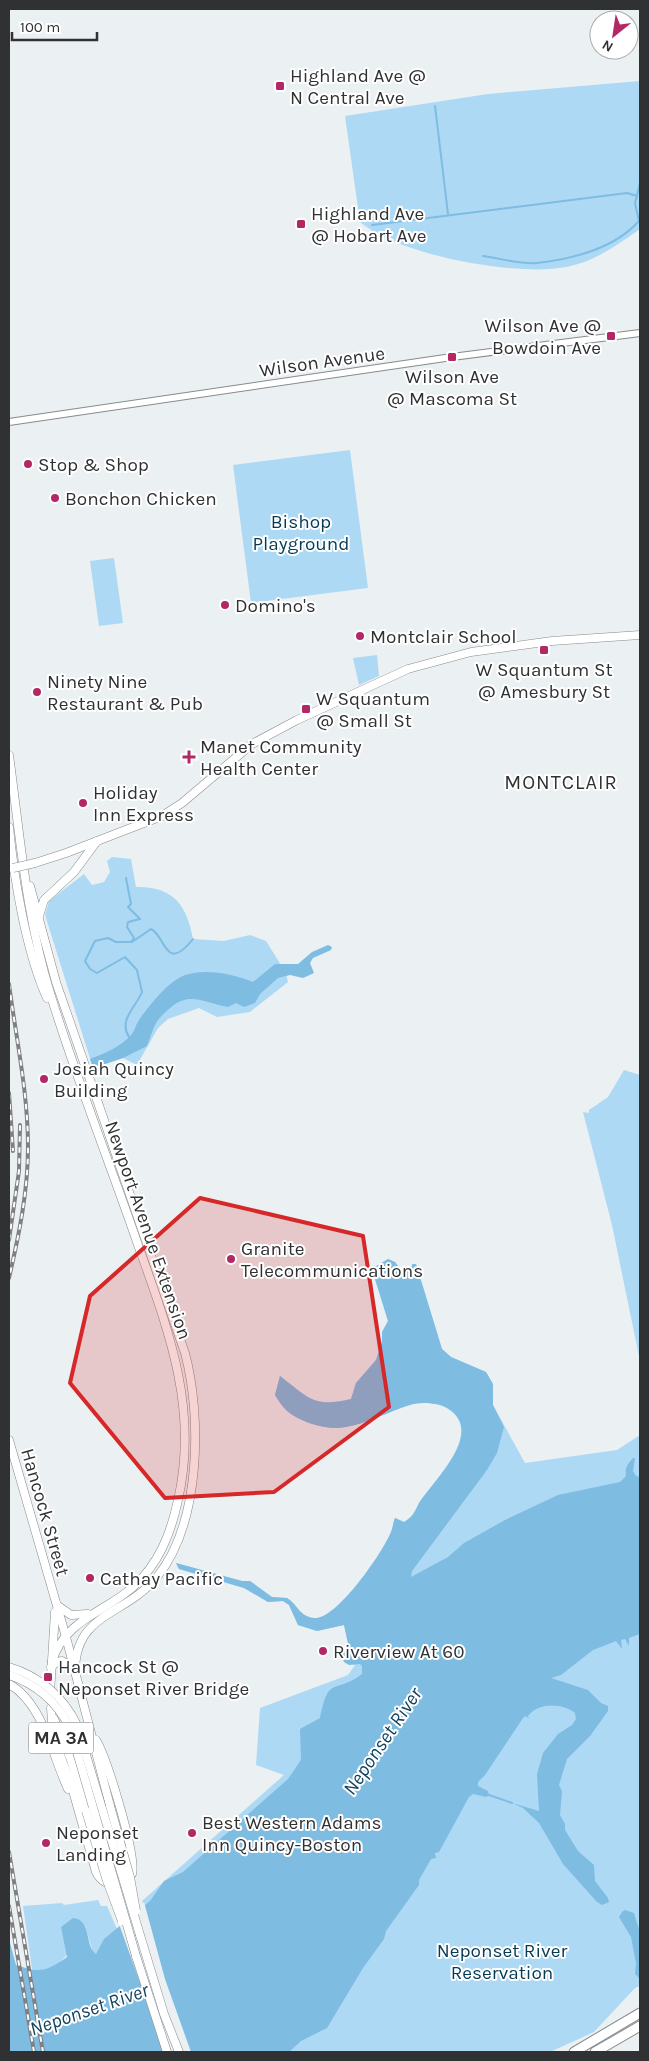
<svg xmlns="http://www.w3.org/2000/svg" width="649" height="2061" viewBox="0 0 649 2061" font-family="Karla,sans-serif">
	<rect width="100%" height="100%" fill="#ebf0f3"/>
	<g fill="#add9f5">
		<path d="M640 81V229C617 245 594 262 566 267 516 277 399 255 360 222L345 116 488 94Z"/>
		<path d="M350 450 368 588 251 603 233 465Z"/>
		<path d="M114 558 123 623 99 626 90 561Z"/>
		<path d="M377 655 379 676 359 685 353 658Z"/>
		<path d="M112 857 131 859 136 887C173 886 187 905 193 939L224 941 250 935 266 941 286 973 288 982 250 1012 217 1017 199 1008 168 1019 158 1028 137 1065 123 1058 93 1068 45 915 49 901 84 874 92 885 104 882 110 872 107 861Z"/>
		<path d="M624 1070 640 1075V1361L612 1225 583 1112 589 1113V1110L608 1097Z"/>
		<path d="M388 1259 395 1262 401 1270 405 1266 407 1271 412 1269 411 1266 416 1264 442 1349 451 1357 486 1372 493 1384V1405L525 1463 617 1450 640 1435V1986L635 1988 594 2032 550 2052H193L142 1901 284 1775 256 1765 260 1708 348 1675 355 1665 344 1662 340 1650 349 1648 344 1625 317 1631 298 1625 289 1605 283 1601 268 1602 244 1588 179 1569 176 1563 242 1581H250L272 1597 287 1598C297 1604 300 1617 314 1618 336 1621 383 1552 391 1532 393 1527 393 1523 395 1518L404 1522C413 1517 415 1511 419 1503 434 1480 483 1434 450 1410 441 1403 425 1402 413 1404 388 1411 363 1427 336 1428 321 1428 298 1421 286 1410 282 1406 278 1400 275 1395L280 1376C309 1398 313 1408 351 1399L356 1383 376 1360 382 1342V1332L388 1321 375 1279V1267Z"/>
		<path d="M98 1900 101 1906H107L117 1929C106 1938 104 1945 96 1954L93 1952 85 1926C76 1941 56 1982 32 1969L23 1906 62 1903 64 1905Z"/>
	</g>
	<g fill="#7ebce2">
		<path d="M328 945 332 947 331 950 313 958 310 963 314 973 303 978 290 975 278 978 260 994 255 1003 244 1007 236 1003 228 1007C205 1003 189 990 169 1009 163 1014 157 1020 154 1027 151 1034 150 1039 147 1046L123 1058 93 1068 90 1059C105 1053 121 1047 132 1034 135 1030 136 1024 139 1020 150 1005 167 982 185 975 206 968 234 974 253 982L275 964H298L312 952Z"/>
		<path d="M388 1259 395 1262 401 1270 405 1266 407 1271 412 1269V1264H416L442 1349 451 1357 486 1372 493 1384V1405L504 1427 497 1453 487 1470 412 1571 411 1577 448 1557 464 1543 505 1520 558 1495 620 1482 626 1476C625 1467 627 1465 633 1458H635L633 1471 636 1476 640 1477V1634L629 1638V1646L625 1639 621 1640 622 1649 616 1641 593 1650 561 1675 551 1678 588 1690 601 1703 608 1706V1711L590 1736 567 1759 559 1785 562 1791 560 1815 565 1824V1830L578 1851 594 1865 595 1881 608 1898 609 1902 602 1905 597 1902 563 1864 539 1823 523 1808 512 1803 539 1811 537 1774 543 1753 558 1734 572 1725 576 1719 575 1713C563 1703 538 1702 528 1716L529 1719 526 1716 523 1718 485 1775 478 1782V1786L488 1791 489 1795 486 1797 473 1794 469 1797 439 1852 435 1853 436 1858 431 1859 419 1880V1885L386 1931 384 1939 363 1968 327 2028 301 2041 289 2052H9V1939L16 1965C40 1973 46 1972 67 1957L61 1927 73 1918 78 1919C91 1926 85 1945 96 1954L104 1939 150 1901 164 1881 183 1872 288 1779 301 1760 300 1729 320 1718C329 1674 334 1695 362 1674V1666L360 1664 349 1665 344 1662 340 1650 349 1648 344 1625 317 1631 298 1625 289 1605 283 1601 268 1602 244 1588 179 1569 176 1563 242 1581H250L272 1597 287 1598C297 1604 300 1617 314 1618 336 1621 383 1552 391 1532 393 1527 393 1523 395 1518L404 1522C413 1517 415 1511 419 1503 434 1480 484 1434 450 1410 441 1403 425 1402 413 1404 388 1411 363 1427 336 1428 321 1428 298 1421 286 1410 282 1406 278 1400 275 1395L280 1376C309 1398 313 1408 351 1399L356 1383 376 1360 382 1342V1332L388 1321 375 1279V1267Z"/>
		<path d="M625 1910 634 1913 640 1933V1979L635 1974 636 1963 631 1937 619 1917 622 1912Z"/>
	</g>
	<path fill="#ebf0f3" d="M144 1902 165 1979 191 2052H165L119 1924Z"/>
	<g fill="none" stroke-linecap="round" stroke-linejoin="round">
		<g stroke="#7ebce2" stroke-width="2">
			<path d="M435 106 448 214"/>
			<path d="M637 195 640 183"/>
			<path d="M372 225 627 193 637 196 635 203 639 221C614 249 572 259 537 263 523 265 498 258 483 256"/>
			<path d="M126 878 131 904 128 907 140 919 128 922 127 927 134 938 131 942H116L108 938 95 941 85 961 90 969 97 973 125 957 137 970 142 992C136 1007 118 1020 129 1037"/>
			<path d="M132 942 151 929C166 936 165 974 193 939"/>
			<path d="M489 1795 512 1803"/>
		</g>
		<g stroke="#868b8d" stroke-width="8">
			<path id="minor" d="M9 422 452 357 640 333"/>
		</g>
		<g stroke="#868b8d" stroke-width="9">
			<g id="major">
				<path d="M9 755C20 835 26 916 50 993 74 1071 103 1146 130 1222 162 1315 201 1400 178 1500 171 1533 159 1564 133 1587 105 1612 63 1621 52 1662"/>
				<path d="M9 827C14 878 26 952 47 998"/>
				<path d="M35 863 66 853 162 816 182 803 252 744 297 720 408 669 471 652 552 641 640 635"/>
				<path d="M30 886 56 982 185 1353C202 1417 201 1523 157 1577 124 1617 75 1612 75 1672"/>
				<path d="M39 916 44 900 74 872 97 841"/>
				<path d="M9 1440 66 1637 110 1806"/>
				<path d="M58 1606 71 1615 88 1614"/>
				<path d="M51 1667 57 1662 62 1661 73 1669"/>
				<path d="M9 1684C43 1703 52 1755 68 1789"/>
				<path d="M50 1693 55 1612"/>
				<path d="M51 1708 53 1736 71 1784 96 1872C104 1888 121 1887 132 1874 137 1856 107 1758 96 1740"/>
				<path d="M54 1719 71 1760 86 1811"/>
				<path d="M140 1935 164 2014 179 2052"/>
				<path d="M136 1956 167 2052"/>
			</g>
		</g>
		<g stroke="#868b8d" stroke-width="11">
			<g id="highway">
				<path d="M574 2052 640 2013"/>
				<path d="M595 2052 640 2026"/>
			</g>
		</g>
		<use href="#minor" stroke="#fff" stroke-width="6"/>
		<use href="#major" stroke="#fff" stroke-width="8"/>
		<use href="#highway" stroke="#fff" stroke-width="9"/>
		<g stroke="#7e8083" stroke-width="4">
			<g id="rail">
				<path d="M9 984C16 1038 28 1092 28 1147 28 1191 19 1235 9 1278"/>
				<path d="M9 1093 13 1151"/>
				<path d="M9 1240 19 1171 20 1125"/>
				<path d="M9 1852 43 2052"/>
				<path d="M9 1906 34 2052"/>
			</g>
		</g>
		<use href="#rail" stroke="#fff" stroke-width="2" stroke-dasharray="5.5" stroke-linecap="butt"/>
		<g stroke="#868b8d" stroke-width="9" stroke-linecap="butt">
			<g id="major-bridge">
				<path d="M13 868 35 863"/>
				<path d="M9 1667C39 1676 63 1696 77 1725L140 1935"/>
				<path d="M9 1675C36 1684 57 1702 70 1728L136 1956"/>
				<path d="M110 1806 130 1877 136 1911"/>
				<path d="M86 1811 106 1878 122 1921"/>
			</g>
		</g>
		<use href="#major-bridge" stroke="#fff" stroke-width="8"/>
	</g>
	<path fill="#d62828" fill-opacity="0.2" stroke="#d62828" stroke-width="4" stroke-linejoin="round" d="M200 1198 363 1236 389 1407 274 1492 165 1498 70 1383 90 1296Z"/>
	<g fill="#b32864" stroke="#fff" stroke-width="2">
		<rect x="275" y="81" width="10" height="10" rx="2.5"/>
		<rect x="296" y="219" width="10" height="10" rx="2.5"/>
		<rect x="606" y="331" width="10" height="10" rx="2.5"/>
		<rect x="447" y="352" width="10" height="10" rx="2.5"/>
		<circle cx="28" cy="464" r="5"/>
		<circle cx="55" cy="498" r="5"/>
		<circle cx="225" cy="605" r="5"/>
		<circle cx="360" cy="636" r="5"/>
		<rect x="539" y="645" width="10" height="10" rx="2.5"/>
		<circle cx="37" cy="692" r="5"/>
		<rect x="301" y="704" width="10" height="10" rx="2.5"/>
		<path d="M186.5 749.5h5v5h5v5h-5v5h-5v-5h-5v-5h5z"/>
		<circle cx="83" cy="803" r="5"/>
		<circle cx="44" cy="1079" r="5"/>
		<circle cx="231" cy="1259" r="5"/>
		<circle cx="90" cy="1578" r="5"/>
		<circle cx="323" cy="1651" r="5"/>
		<rect x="43" y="1672" width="10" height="10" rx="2.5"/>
		<circle cx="192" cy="1833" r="5"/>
		<circle cx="46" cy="1843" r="5"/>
	</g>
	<g text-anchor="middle" stroke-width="4" stroke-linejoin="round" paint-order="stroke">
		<rect fill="#fff" stroke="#6e6f70" stroke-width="1" x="28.5" y="1722.5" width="65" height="31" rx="4"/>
		<g font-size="18" font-weight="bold" fill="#303133">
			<text x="61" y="1744">MA 3A</text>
		</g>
		<g font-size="19" fill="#303133" stroke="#fff" text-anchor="start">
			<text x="290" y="82">Highland Ave @<tspan x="290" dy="22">N Central Ave</tspan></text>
			<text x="311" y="220">Highland Ave<tspan x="311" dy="22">@ Hobart Ave</tspan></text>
			<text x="601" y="332" text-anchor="end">Wilson Ave @<tspan x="601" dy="22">Bowdoin Ave</tspan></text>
			<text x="452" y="383" text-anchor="middle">Wilson Ave<tspan x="452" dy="22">@ Mascoma St</tspan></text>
			<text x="38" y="471">Stop &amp; Shop</text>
			<text x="65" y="505">Bonchon Chicken</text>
			<text x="235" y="612">Domino's</text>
			<text x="370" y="643">Montclair School</text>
			<text x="544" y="676" text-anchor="middle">W Squantum St<tspan x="544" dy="22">@ Amesbury St</tspan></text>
			<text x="47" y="688">Ninety Nine<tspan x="47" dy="22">Restaurant &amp; Pub</tspan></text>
			<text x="316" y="705">W Squantum<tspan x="316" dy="22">@ Small St</tspan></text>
			<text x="200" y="753">Manet Community<tspan x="200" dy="22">Health Center</tspan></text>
			<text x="93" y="799">Holiday<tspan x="93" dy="22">Inn Express</tspan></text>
			<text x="54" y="1075">Josiah Quincy<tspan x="54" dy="22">Building</tspan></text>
			<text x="241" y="1255">Granite<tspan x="241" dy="22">Telecommunications</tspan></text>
			<text x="100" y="1585">Cathay Pacific</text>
			<text x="333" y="1658">Riverview At 60</text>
			<text x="58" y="1673">Hancock St @<tspan x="58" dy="22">Neponset River Bridge</tspan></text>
			<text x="202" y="1829">Best Western Adams<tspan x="202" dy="22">Inn Quincy-Boston</tspan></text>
			<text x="56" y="1839">Neponset<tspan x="56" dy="22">Landing</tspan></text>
		</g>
		<g font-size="19" fill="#303133" stroke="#fff">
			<text transform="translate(322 361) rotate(-8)" y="7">Wilson Avenue</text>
			<text transform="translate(149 1230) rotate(71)" y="7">Newport Avenue Extension</text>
			<text transform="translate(46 1512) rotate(74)" y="7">Hancock Street</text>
		</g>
		<g font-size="19" fill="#053b55" stroke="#fff">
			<text x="301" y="528">Bishop<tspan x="301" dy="22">Playground</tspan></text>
			<text x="502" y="1957">Neponset River<tspan x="502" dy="22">Reservation</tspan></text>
		</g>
		<g font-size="20" letter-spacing="1" fill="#303133" stroke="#fff">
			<text x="561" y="789">MONTCLAIR</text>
		</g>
		<g font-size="20" font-style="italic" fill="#11445e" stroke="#fff">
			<text transform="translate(382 1741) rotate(-56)" y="7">Neponset River</text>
			<text transform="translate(89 2009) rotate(-19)" y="7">Neponset River</text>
		</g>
	</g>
	<rect width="649" height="2061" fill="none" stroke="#303133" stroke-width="20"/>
	<g transform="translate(614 35) rotate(210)"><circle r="24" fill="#ffffff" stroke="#acadad"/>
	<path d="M0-4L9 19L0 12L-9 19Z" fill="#b32864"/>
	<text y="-8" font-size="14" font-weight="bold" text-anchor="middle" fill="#303133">N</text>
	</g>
	<path d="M12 32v8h85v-8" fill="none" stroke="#303133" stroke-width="2.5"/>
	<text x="20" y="32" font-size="15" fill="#303133" stroke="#ffffff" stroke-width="4" paint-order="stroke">100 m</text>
</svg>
